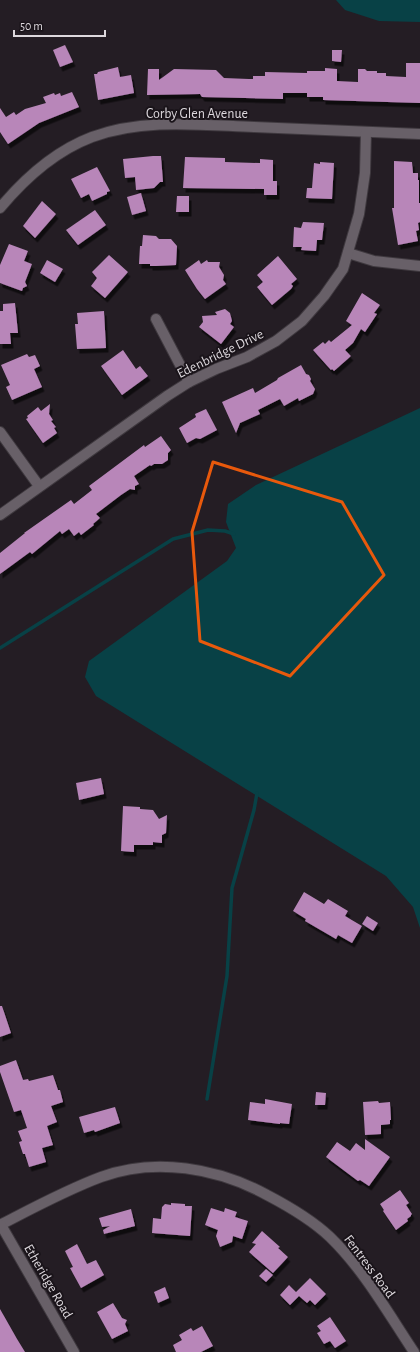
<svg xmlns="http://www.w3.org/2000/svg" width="420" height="1352" viewBox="0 0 420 1352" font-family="'Alegreya Sans',sans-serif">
	<defs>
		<filter id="shadow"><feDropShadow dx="2.5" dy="4.5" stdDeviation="0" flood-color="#0009"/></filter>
	</defs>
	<rect width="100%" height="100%" fill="#241d24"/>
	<g fill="#084146">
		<path d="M336 0H420V22L379 21 345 10Z"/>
		<path d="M420 408V928L413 907 386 876 96 696 85 677 89 661 227 561 236 548 226 522 228 504 256 485Z"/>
	</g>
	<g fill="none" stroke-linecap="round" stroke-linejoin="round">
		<g stroke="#084146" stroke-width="3.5">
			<path d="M0 648 173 539 208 530 225 531 234 534"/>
			<path d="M207 1099 227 976 232 888 254 810 257 793"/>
		</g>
	</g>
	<g fill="#b886b9" filter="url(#shadow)">
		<path d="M65 45 73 62 60 67 53 50Z"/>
		<path d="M332 50H342L341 62 332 61Z"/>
		<path d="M406 63H420V103L323 100V97H307V93H283V99L202 97 200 94 147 95 148 69H159V80L174 69 216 70 224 78 249 79H253V76H265V72L307 73V71H325V68L337 69V81L358 82V69H365L367 71H377V73H386V76L406 77Z"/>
		<path d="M118 67 120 77 131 75 134 93 98 100 94 74H97L98 72Z"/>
		<path d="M72 92 79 107 39 123 8 144 0 132V108L6 117 14 112 16 115 25 109 46 103 43 97 54 93 55 95 60 93 61 96Z"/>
		<path d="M153 156H161L163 182H160L154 188 136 190 135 177 125 178 123 159Z"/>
		<path d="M185 157 225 158V162L260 163V159L273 160V181H277V195H264V189L183 188Z"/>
		<path d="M394 161 412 162 413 173H418V180H419V203H420V222L418 223 419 230 416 231 418 241 398 245 392 208H394Z"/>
		<path d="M320 162 334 163 332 199 306 198 307 188H312L314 163 320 164Z"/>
		<path d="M97 167 110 191 107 192V194L92 201 89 194 81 198 71 179Z"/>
		<path d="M141 193 146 211 132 215 127 197Z"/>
		<path d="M177 196H189V212H176Z"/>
		<path d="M42 201 56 214 35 238 23 226Z"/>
		<path d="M95 210 106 225 78 245 66 230Z"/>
		<path d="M303 222 324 223 322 240H317L316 251 301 250 302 247H293L294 227 301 228Z"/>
		<path d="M143 235 156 236 159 239H171L177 246 176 265 156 266H150V264H139L140 246H142Z"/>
		<path d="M9 244 28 251 24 261 32 264 25 282 27 286 23 288 22 291 0 283V265Z"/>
		<path d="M109 255 128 272 105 298 91 286 97 278 92 272Z"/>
		<path d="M278 256 297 279 291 284 293 286 291 289 272 305 257 287 263 282 257 275Z"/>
		<path d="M47 260 63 269 55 282 40 273Z"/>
		<path d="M199 260 201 264 207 260 208 262H220L219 267 224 275 223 280 226 284 205 299 197 289 185 270Z"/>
		<path d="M362 293 380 305 374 313 377 314 365 332 361 329 353 343 345 350 351 356 334 371 332 369 331 370 313 350 323 342 325 344 329 340 331 342 352 325 346 321Z"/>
		<path d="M15 303 18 333H10L11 344H0V311H3V304Z"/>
		<path d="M225 309 230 313 232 321 230 324 234 327 221 344 199 327 203 322 202 316 217 315 215 312Z"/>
		<path d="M104 311 106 348 77 349 75 324H78L77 313Z"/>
		<path d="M123 350 136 369 140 366 148 376 122 395 101 366Z"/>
		<path d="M27 354 29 357 35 355 40 366 34 369 42 387 12 400 6 387 10 385 1 365Z"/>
		<path d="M301 365 306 374 309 375 311 379 310 381 315 389 313 394 299 401 298 398 284 406 280 399 258 410 260 414 240 423 236 433 222 402 253 388 255 393 277 380 278 378Z"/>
		<path d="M50 404 49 414 53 420 51 421 56 427 54 428 57 433 43 443 26 419 28 418 27 416 38 407 41 411Z"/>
		<path d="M206 409 217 430 200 439 196 438 187 443 179 428 196 417 195 414Z"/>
		<path d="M161 436 171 450 168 453V460L162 464H154L151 466 150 465 134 476 139 484 135 486V490L130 489 121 495 96 514 100 518 93 524 94 525 81 535 79 532 74 536 69 529 62 534 60 531 32 554 30 552 0 574V553L25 533H24L71 500 74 504 92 490 89 486 144 445 145 447Z"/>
		<path d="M101 778 104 794 79 800 76 783Z"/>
		<path d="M123 806 140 807V809L153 810 159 819 167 815 166 833 162 835V843L153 842V845H134V852L121 851Z"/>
		<path d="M304 892 324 904 328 899 348 911 345 916 362 926 352 943 338 935 336 939 305 921 306 919 293 911Z"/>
		<path d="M367 916 378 923 373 931 362 924Z"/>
		<path d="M0 1006H2L11 1033 0 1037Z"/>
		<path d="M16 1060 23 1080 28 1079 29 1081 53 1075 58 1090H60L63 1102 51 1106 57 1122 47 1126 53 1145 42 1148 46 1162 29 1167 25 1154H23L19 1142 22 1141 18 1131 27 1128 21 1110 14 1112 0 1072V1066Z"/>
		<path d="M316 1092 326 1093 325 1105H315Z"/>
		<path d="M265 1099 292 1104 289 1124 280 1123V1124L248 1120 250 1102 265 1104Z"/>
		<path d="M378 1101 379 1103 390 1102 391 1120H390V1124L381 1125V1134L365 1135 363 1102Z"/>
		<path d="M115 1107 120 1123 95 1132 94 1130 84 1133 79 1117Z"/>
		<path d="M365 1139 390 1157 369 1186 360 1180 358 1181 326 1157 337 1142 350 1151 356 1143 365 1150Z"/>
		<path d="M400 1190 409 1203 406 1205 412 1214 411 1215V1216L407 1219 408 1221 396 1230 383 1211 384 1210 380 1204Z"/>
		<path d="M171 1203 185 1204V1206H192L190 1236 152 1233 153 1218 161 1219 162 1207 165 1204 171 1205Z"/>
		<path d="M211 1208 224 1212 225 1208 237 1212 235 1217 248 1221 242 1239 233 1236 232 1242 220 1247 216 1236 218 1230 205 1225Z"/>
		<path d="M131 1209 135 1226 104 1234 103 1230 110 1226 102 1227 99 1218Z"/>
		<path d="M262 1231 280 1247 278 1248 288 1257 273 1273 249 1252 256 1244 252 1243Z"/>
		<path d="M77 1244 87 1264 96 1260 104 1275 81 1288 70 1268 73 1267 65 1251Z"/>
		<path d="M266 1269 273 1275 266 1282 259 1276Z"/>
		<path d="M310 1278 326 1294 315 1305 310 1300 307 1303 299 1296 290 1305 280 1295 289 1285 296 1292Z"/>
		<path d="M165 1287 169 1298 158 1303 154 1292Z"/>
		<path d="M113 1303 122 1318 127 1320 125 1324 128 1331 112 1339 97 1312Z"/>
		<path d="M0 1309 17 1339 25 1352H0Z"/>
		<path d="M330 1317 346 1341 335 1348 330 1341 324 1344 317 1333 321 1331 317 1326Z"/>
		<path d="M202 1326 213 1346 201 1352H176L173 1345 182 1340 179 1335 191 1328 193 1331Z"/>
	</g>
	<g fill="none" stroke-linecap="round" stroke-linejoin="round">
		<g stroke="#3f393f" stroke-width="12">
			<g id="street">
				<path d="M0 208C25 178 55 151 92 137 143 118 201 125 254 127 309 129 365 132 420 134"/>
				<path d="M348 253 374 261 420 266"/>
				<path d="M156 319 189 382"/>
				<path d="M0 432 39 486"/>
				<path d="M0 515 167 396 189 382 216 369 247 357 276 341 302 321 324 296 343 269 359 214 365 173 366 132"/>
			</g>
		</g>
		<g stroke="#3f393f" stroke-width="12">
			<g id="secondary">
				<path d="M0 1225C33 1208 66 1190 101 1177 155 1157 218 1168 267 1195 290 1207 312 1220 330 1237 364 1270 388 1313 414 1352"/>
				<path d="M1 1225 74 1352"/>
			</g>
		</g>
		<use href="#street" stroke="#686068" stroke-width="10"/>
		<use href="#secondary" stroke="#686068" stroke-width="10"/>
	</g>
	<path fill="none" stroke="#e8590c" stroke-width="3" stroke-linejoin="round" d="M213 462 342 502 384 575 290 676 200 641 192 532Z"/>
	<g text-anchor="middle" stroke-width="4" stroke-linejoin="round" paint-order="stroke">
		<g font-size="14" fill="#ddd8dd" stroke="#1a141a">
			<text x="197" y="118">Corby Glen Avenue</text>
			<text transform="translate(220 353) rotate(-26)" y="5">Edenbridge Drive</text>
			<text transform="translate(370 1266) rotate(53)" y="5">Fentress Road</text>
			<text transform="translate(49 1281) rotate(60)" y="5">Etheridge Road</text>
		</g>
	</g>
	<path d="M14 30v6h91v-6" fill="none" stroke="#ddd8dd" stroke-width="2"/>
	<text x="20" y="30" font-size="12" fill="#ddd8dd" stroke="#1a141a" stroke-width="3" paint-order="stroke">50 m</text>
</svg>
